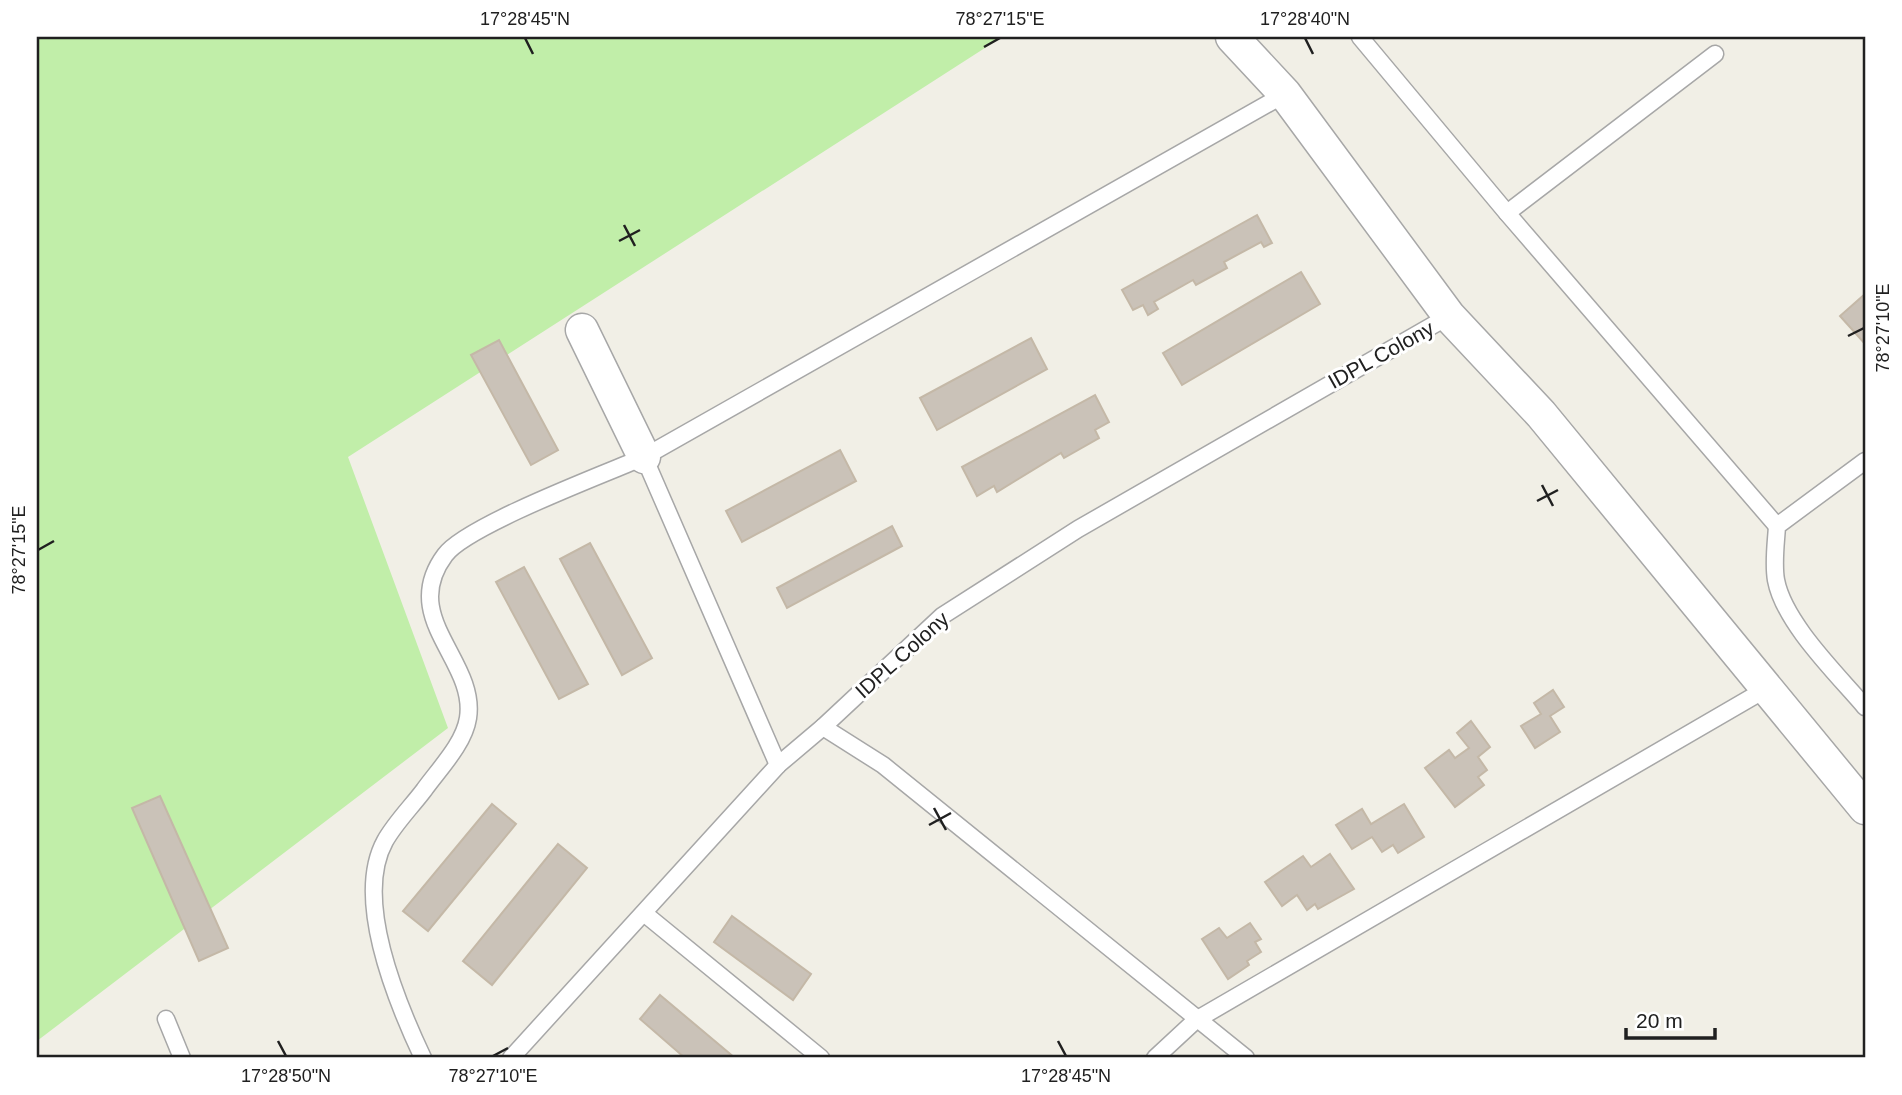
<svg xmlns="http://www.w3.org/2000/svg" width="1902" height="1095" viewBox="0 0 1902 1095" font-family="Helvetica,sans-serif">
	<rect width="100%" height="100%" fill="#f1efe6"/>
	<path fill="#c1eea9" d="M37 37H1002L348 457 448 728 37 1041Z"/>
	<g fill="#cac2b8" stroke="#c4b8a7" stroke-width="2">
		<path d="M1257 215 1272 243 1264 247 1261 242 1224 262 1227 268 1196 285 1193 280 1154 302 1158 309 1148 315 1143 305 1133 310 1122 290Z"/>
		<path d="M1301 272 1320 304 1182 385 1163 353Z"/>
		<path d="M1865 294V344L1840 316Z"/>
		<path d="M1031 338 1047 369 937 430 920 398Z"/>
		<path d="M499 340 558 450 531 465 471 355Z"/>
		<path d="M1095 395 1109 422 1095 430 1099 438 1064 458 1061 453 997 492 994 486 977 496 962 467Z"/>
		<path d="M840 450 856 481 742 542 726 511Z"/>
		<path d="M892 526 902 546 787 608 777 588Z"/>
		<path d="M590 543 652 658 622 675 560 559Z"/>
		<path d="M524 567 588 684 559 699 496 582Z"/>
		<path d="M1553 690 1564 707 1550 716 1560 732 1535 748 1521 726 1541 714 1534 703Z"/>
		<path d="M1471 721 1490 747 1478 757 1487 770 1478 777 1484 785 1455 807 1425 768 1449 750 1455 758 1469 748 1457 733Z"/>
		<path d="M160 796 228 948 199 961 132 808Z"/>
		<path d="M492 804 516 824 428 931 403 911Z"/>
		<path d="M1404 804 1424 837 1398 853 1393 845 1382 852 1372 837 1352 849 1336 825 1362 809 1371 824Z"/>
		<path d="M558 844 587 868 492 985 463 961Z"/>
		<path d="M1330 854 1354 889 1318 909 1315 904 1307 910 1297 895 1282 906 1265 882 1303 856 1311 867Z"/>
		<path d="M732 916 811 974 793 1000 714 942Z"/>
		<path d="M1250 923 1261 939 1255 942 1261 952 1247 961 1249 965 1228 979 1202 939 1219 928 1227 938Z"/>
		<path d="M660 995 735 1058H685L640 1019Z"/>
	</g>
	<g fill="none" stroke-linecap="round" stroke-linejoin="round">
		<g stroke="#a7a7a7" stroke-width="19">
			<g id="service">
				<path d="M1360 37 1507 213 1777 526"/>
				<path d="M1507 213 1715 54"/>
				<path d="M1865 461 1777 526C1776 543 1773 563 1776 580 1784 623 1837 674 1865 707"/>
				<path d="M823 727 883 765 1246 1058"/>
				<path d="M778 765 644 457 1285 94"/>
				<path d="M645 914 821 1058"/>
				<path d="M166 1019 182 1058"/>
				<path d="M423 1058C397 1003 353 899 385 841 395 823 412 806 424 790 439 769 464 744 468 718 477 660 398 618 445 555 466 526 604 474 644 457"/>
				<path d="M511 1058 778 765 823 727 942 616 1078 529 1449 316"/>
				<path d="M1155 1058 1196 1020 1766 689"/>
			</g>
		</g>
		<g stroke="#a7a7a7" stroke-width="35">
			<g id="minor">
				<path d="M1232 37 1285 94 1449 316 1541 414 1865 808"/>
				<path d="M582 330 644 457"/>
			</g>
		</g>
		<use href="#service" stroke="#fff" stroke-width="16"/>
		<use href="#minor" stroke="#fff" stroke-width="32"/>
	</g>
	<path fill="none" stroke="#202020" stroke-width="2.5" d="M525 38 533 54M1305 38 1313 54M984 47 1000 38M624 225 635 246M619 241 640 230M1848 336 1864 328M1542 485 1553 506M1537 501 1558 490M38 550 54 541M934 808 946 830M929 825 951 813M278 1041 286 1056M1058 1041 1066 1056M493 1056 508 1048"/>
	<g text-anchor="middle" stroke-width="6" stroke-linejoin="round" paint-order="stroke">
		<g font-size="21" fill="#202020" stroke="#fff">
			<text transform="translate(1381 355) rotate(-29)" y="7">IDPL Colony</text>
			<text transform="translate(902 655) rotate(-42)" y="7">IDPL Colony</text>
		</g>
	</g>
	<rect width="1902" height="1095" fill="none" stroke="#ffffff" stroke-width="77"/>
	<path d="M1626 1028v10h89v-10" fill="none" stroke="#202020" stroke-width="3.5"/>
	<text x="1636" y="1028" font-size="21" fill="#202020" stroke="#ffffff" stroke-width="5" paint-order="stroke">20 m</text>
	<rect x="38" y="38" width="1826" height="1018" fill="none" stroke="#202020" stroke-width="2.5"/>
	<g font-size="18" text-anchor="middle" fill="#202020">
		<text x="525" y="25">17°28'45"N</text>
		<text x="1000" y="25">78°27'15"E</text>
		<text x="1305" y="25">17°28'40"N</text>
		<text transform="translate(1883 328) rotate(-90)" y="6">78°27'10"E</text>
		<text transform="translate(19 550) rotate(-90)" y="6">78°27'15"E</text>
		<text x="286" y="1082">17°28'50"N</text>
		<text x="493" y="1082">78°27'10"E</text>
		<text x="1066" y="1082">17°28'45"N</text>
	</g>
</svg>
